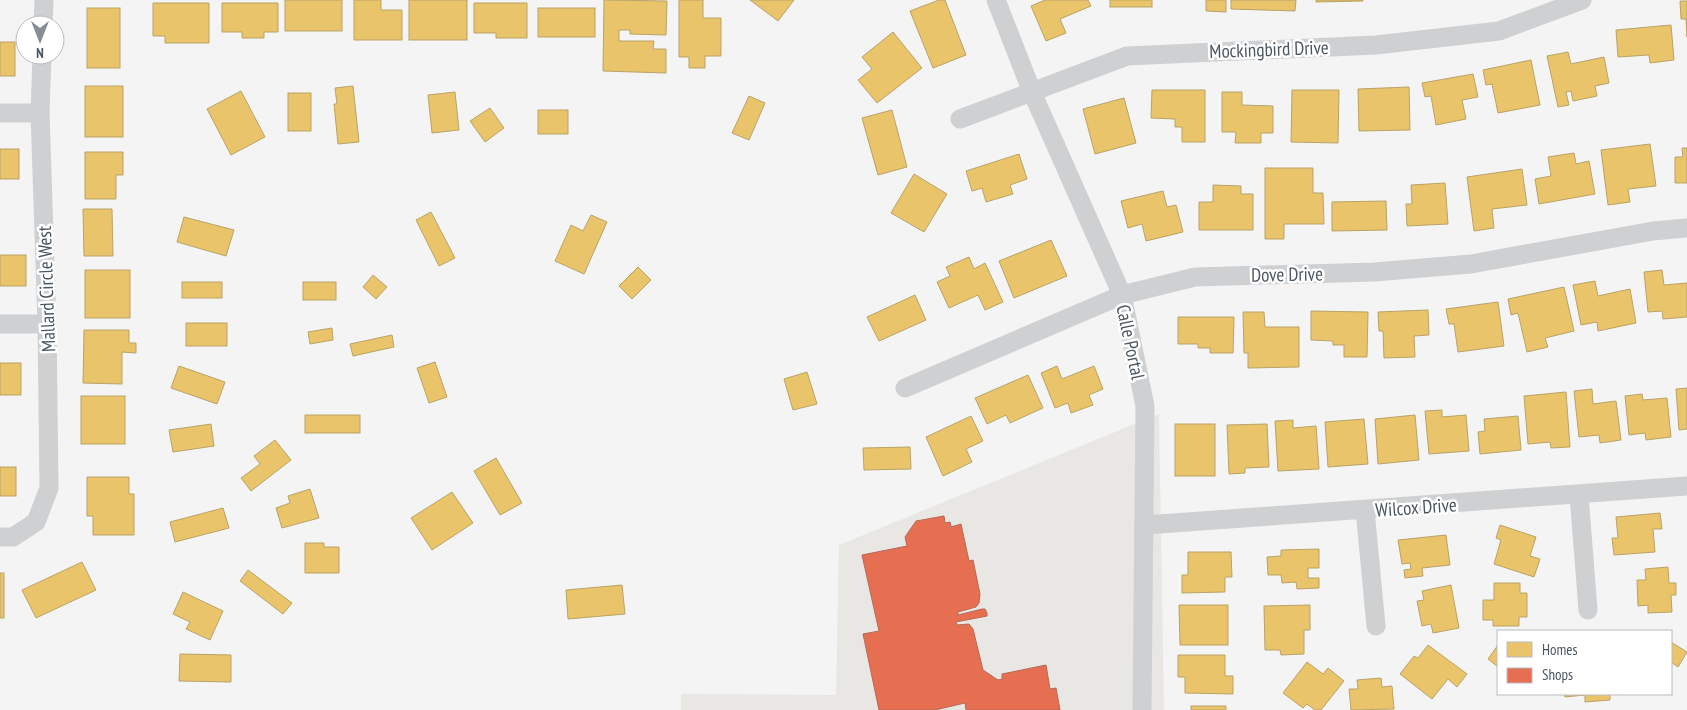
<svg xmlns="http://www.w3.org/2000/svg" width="1687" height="710" viewBox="0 0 1687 710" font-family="'PT Sans Narrow',sans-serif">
	<rect width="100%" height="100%" fill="#f4f4f4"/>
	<path fill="#e8e7e3" d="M1159 414 1164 710H681V694L836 695 839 545Z"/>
	<g fill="#e9c46a" stroke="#b9a367">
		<rect x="285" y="0" width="57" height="31"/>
		<path d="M354 0H381V10H402V40H354Z"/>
		<rect x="409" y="0" width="58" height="40"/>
		<path d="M604 0 667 1 666 35 630 34V30H619V41H654L653 49H666V73L603 71Z"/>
		<path d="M679 0H703V18H721V56H705V68H689V57H679Z"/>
		<path d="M750 0H794L778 21Z"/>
		<path d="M939 0H945L966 55 933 68 910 11Z"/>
		<path d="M1045 0H1088L1091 6 1060 19 1066 33 1046 41 1031 6Z"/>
		<rect x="1110" y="0" width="42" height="7"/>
		<path d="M1206 0H1226V12L1206 11Z"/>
		<path d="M1231 0H1296L1295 11 1231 9Z"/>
		<path d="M1316 0H1363V1L1316 2Z"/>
		<path d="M1680 1H1687V37L1686 19H1681Z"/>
		<path d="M153 3H209V43H165V36H153Z"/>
		<path d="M222 3H278V32H264V38H242V32H222Z"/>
		<path d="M474 3H527V38H496V33H474Z"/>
		<rect x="87" y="8" width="33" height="60"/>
		<rect x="538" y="8" width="57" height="29"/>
		<path d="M1671 25 1674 60 1650 63 1649 55 1618 57 1616 30Z"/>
		<path d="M893 32 922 68 877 103 858 80 872 69 862 57Z"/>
		<rect x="0" y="42" width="15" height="34"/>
		<path d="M1568 52 1571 64 1604 57 1609 83 1595 86 1597 96 1573 101 1571 91 1566 92 1569 105 1558 107 1547 56Z"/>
		<path d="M1531 60 1540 105 1498 113 1492 84 1486 85 1483 70Z"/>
		<path d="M1473 74 1478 97 1462 100 1466 119 1436 125 1431 96 1425 97 1422 83Z"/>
		<rect x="85" y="86" width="38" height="51"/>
		<path d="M353 86 359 142 338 144 334 104H337L335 88Z"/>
		<path d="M1409 87 1410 130 1359 131 1358 89Z"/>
		<path d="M1152 90H1205V142H1182V127H1175V119L1151 118Z"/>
		<path d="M1292 90H1339L1338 143 1291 142Z"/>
		<path d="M241 91 265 137 231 155 207 109Z"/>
		<path d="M455 92 459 130 432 133 428 95Z"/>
		<path d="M1222 92H1242V105L1273 106V133H1261V143H1235L1236 132H1222Z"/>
		<rect x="288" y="93" width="23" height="38"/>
		<path d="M749 96 765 103 749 140 732 133Z"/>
		<path d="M1124 98 1136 143 1095 154 1083 109Z"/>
		<path d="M490 108 504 128 485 142 470 121Z"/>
		<rect x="538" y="110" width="30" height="24"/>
		<path d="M892 110 907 167 878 175 862 118Z"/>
		<path d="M1650 144 1656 186 1628 189 1630 202 1608 205 1601 150Z"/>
		<path d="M1682 148H1687V183H1675V157H1683Z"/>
		<rect x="0" y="149" width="19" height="30"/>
		<path d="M85 152H123V175H116V199H85Z"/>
		<path d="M1574 153 1576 164 1589 161 1595 194 1539 204 1535 179 1551 176 1548 157Z"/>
		<path d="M1019 154 1027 179 1010 185 1013 194 986 202 982 188 972 191 966 171Z"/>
		<path d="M1265 168H1313V193H1323L1324 224H1284V239H1265Z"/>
		<path d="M1522 169 1527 205 1492 209 1494 228 1474 231 1467 177Z"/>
		<path d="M914 174 947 194 924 232 891 213Z"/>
		<path d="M1445 183 1448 224 1407 226 1406 204H1412L1411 185Z"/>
		<path d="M1213 185 1241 186V194H1253V230H1199V202H1213Z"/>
		<path d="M1163 191 1167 207 1176 205 1183 232 1146 241 1142 224 1128 228 1121 201Z"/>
		<path d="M1386 201 1387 230 1332 231V202Z"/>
		<path d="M83 209H112L113 256H84Z"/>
		<path d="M431 212 455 258 439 266 416 220Z"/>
		<path d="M591 215 607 222 584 274 555 261 571 225 583 231Z"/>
		<path d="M184 217 234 230 226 256 177 242Z"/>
		<path d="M1051 240 1067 276 1014 298 999 261Z"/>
		<rect x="0" y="255" width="26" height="31"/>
		<path d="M969 257 974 269 985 263 1003 302 985 310 978 295 949 308 937 282 950 276 946 267Z"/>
		<path d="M638 267 651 280 632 299 619 286Z"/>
		<rect x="85" y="270" width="45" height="48"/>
		<path d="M1662 270 1664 285 1687 283V317L1663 319 1662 311 1648 312 1644 272Z"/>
		<path d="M373 275 387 287 376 299 363 287Z"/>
		<path d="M1595 281 1598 296 1630 289 1636 323 1598 331 1597 322 1581 325 1573 285Z"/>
		<rect x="182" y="282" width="40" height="16"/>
		<rect x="303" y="282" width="33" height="18"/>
		<path d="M1564 287 1574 331 1545 338 1548 347 1527 352 1518 313 1511 315 1508 299Z"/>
		<path d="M915 295 926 320 879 341 867 317Z"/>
		<path d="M1498 302 1504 346 1458 352 1454 324H1449L1446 309Z"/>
		<path d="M1428 310 1429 335 1414 336 1415 357 1384 358 1383 331H1379L1378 312Z"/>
		<path d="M1311 311 1368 312 1367 357H1344V345H1333V341L1311 340Z"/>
		<path d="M1243 312H1264L1265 327H1299V367L1248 368V353H1244Z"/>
		<path d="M1178 317H1234L1233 353H1210V348H1198V344H1178Z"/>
		<rect x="186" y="323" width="41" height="23"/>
		<path d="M332 328 333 340 310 344 308 332Z"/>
		<path d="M84 330H129V343H136V353L122 352V384L83 383Z"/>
		<path d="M392 335 394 347 353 356 350 344Z"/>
		<path d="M435 362 447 397 429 403 417 368Z"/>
		<rect x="0" y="363" width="21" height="32"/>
		<path d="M179 366 225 382 217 404 171 388Z"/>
		<path d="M1057 366 1062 379 1094 366 1103 389 1089 395 1093 405 1071 413 1068 403 1055 408 1041 373Z"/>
		<path d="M807 372 817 404 793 410 784 379Z"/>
		<path d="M1028 375 1043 408 1010 423 1006 415 987 424 975 398Z"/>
		<path d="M1687 388V429L1679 430 1676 389Z"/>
		<path d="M1592 389 1593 404 1616 401 1621 440 1600 443 1599 435 1579 437 1574 391Z"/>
		<path d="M1566 392 1570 447 1551 448 1550 442 1528 444 1524 396Z"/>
		<path d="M1642 394 1643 400 1667 398 1671 437 1646 440 1645 433 1629 435 1625 396Z"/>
		<rect x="81" y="396" width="44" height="48"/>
		<path d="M1442 410V417L1466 415 1469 451 1429 454 1425 411Z"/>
		<rect x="305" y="415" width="55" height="18"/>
		<path d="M1415 415 1419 460 1378 464 1375 419Z"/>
		<path d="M971 416 983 441 966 449 972 462 943 476 926 437Z"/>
		<path d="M1518 416 1521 450 1480 454 1478 432 1485 431 1484 419Z"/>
		<path d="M1364 419 1368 464 1328 467 1325 422Z"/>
		<path d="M1293 420V428L1316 426 1319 469 1278 471 1275 421Z"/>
		<path d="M211 424 214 446 173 452 169 430Z"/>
		<rect x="1175" y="424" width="40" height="52"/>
		<path d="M1267 424 1269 467 1245 468V473L1229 474 1227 425Z"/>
		<path d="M275 440 291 460 251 491 241 478 260 464 254 456Z"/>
		<path d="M910 447 911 469 864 470 863 448Z"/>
		<path d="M496 458 522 503 500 515 474 471Z"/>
		<rect x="0" y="467" width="16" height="29"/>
		<path d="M87 477H129V494H134V535H93V516H87Z"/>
		<path d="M310 489 319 518 282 528 276 508 290 503 288 496Z"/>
		<path d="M452 492 473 523 432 550 411 518Z"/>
		<path d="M223 508 229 528 175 542 170 522Z"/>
		<path d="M1660 513 1662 529H1653L1655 552 1614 555 1612 538H1618L1616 517Z"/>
		<path d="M1500 525 1536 537 1530 556 1540 559 1534 577 1494 564 1501 540 1496 538Z"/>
		<path d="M1446 535 1450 565 1422 568 1423 576 1405 578 1404 570 1411 569 1410 563 1402 564 1398 540Z"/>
		<path d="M305 543H324V547H339V573H305Z"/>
		<path d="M1319 549V568H1308V578H1319V588L1297 589 1296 582 1282 583 1281 575H1268L1267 557 1281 556V550Z"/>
		<path d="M1188 552H1231L1232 577H1225V592L1182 593V575H1188Z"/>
		<path d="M82 562 96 590 36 618 22 590Z"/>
		<path d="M1668 567 1669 583H1676V595H1671L1672 612 1648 613V605L1638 606 1637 580H1646L1645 569Z"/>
		<path d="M248 570 292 603 283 614 240 581Z"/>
		<rect x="0" y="573" width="4" height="45"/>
		<path d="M1494 583H1520V593H1527V617H1519V626H1493V620H1483V600H1494Z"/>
		<path d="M622 585 625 614 568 619 566 590Z"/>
		<path d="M1451 585 1459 628 1433 633 1431 624 1422 626 1417 601 1424 600 1422 591Z"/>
		<path d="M183 592 223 611 210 640 186 629 190 622 173 614Z"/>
		<path d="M1179 605H1228V645H1180Z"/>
		<path d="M1310 605V630H1304V654L1281 655 1280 650H1265L1264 606Z"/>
		<path d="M1671 642 1687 652 1678 667 1671 662Z"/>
		<path d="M1428 645 1467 674 1457 687 1448 679 1432 699 1400 674 1414 656 1418 658Z"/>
		<path d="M1498 645V667L1488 659Z"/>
		<path d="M180 654 231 655V682L179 681Z"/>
		<path d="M1178 655H1225V676H1233V694L1185 693V677H1178Z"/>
		<path d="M1307 662 1323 674 1328 668 1344 681 1321 710H1315L1307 704 1303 708 1283 693Z"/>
		<path d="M1381 678 1382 687 1392 686 1394 709 1351 710 1349 689H1358L1357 680Z"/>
		<path d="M1564 694H1610V700L1585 702V695L1565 697Z"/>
		<rect x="1191" y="706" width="35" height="4"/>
	</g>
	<path fill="#e76f51" stroke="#b86856" d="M944 516 945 523 950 522 951 527 961 524 969 561 973 560 980 594 979 603 976 607 958 612V615L982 609H985L987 613V616L956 622 957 625 969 624 973 629 983 670 998 680 1002 679V674L1046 665 1050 689 1056 688 1060 710H966L965 703 935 710H879L863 634 879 631 862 555 907 546 905 537 916 521Z"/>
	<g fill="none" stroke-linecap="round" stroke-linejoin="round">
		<g stroke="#ced0d2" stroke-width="19">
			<path d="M996 0 1032 92 1122 295 1145 406 1142 710"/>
			<path d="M43 25 44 0"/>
			<path d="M0 113H40"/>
			<path d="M960 119 1127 56 1376 45 1499 31 1582 0"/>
			<path d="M0 324H47"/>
			<path d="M905 388 1122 295 1195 277 1374 272 1471 264 1653 231 1687 228"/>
			<path d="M1579 495 1588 610"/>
			<path d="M1365 510 1376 626"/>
			<path d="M1145 525 1687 486"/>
			<path d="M0 537H13L36 522 49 488 47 324 40 113 42 55"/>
		</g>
	</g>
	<g text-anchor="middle" stroke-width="5" stroke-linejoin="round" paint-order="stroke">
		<g font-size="19" fill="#4a5661" stroke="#fff">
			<text transform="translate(1269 49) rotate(-2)" y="7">Mockingbird Drive</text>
			<text transform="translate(1287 274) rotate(-1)" y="7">Dove Drive</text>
			<text transform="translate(46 289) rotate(-92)" y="7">Mallard Circle West</text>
			<text transform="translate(1131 342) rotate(78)" y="7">Calle Portal</text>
			<text transform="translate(1416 507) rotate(-4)" y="7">Wilcox Drive</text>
		</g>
	</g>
	<rect x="1497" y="630" width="175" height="65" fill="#ffffff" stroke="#b7bbc0"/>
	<rect x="1507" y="642" width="25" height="15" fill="#e9c46a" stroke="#b7bbc0"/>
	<text x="1542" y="655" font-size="15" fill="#4a5661">Homes</text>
	<rect x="1507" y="668" width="25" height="15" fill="#e76f51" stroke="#b7bbc0"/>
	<text x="1542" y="680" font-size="15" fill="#4a5661">Shops</text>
	<g transform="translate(40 40) rotate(180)"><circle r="24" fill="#ffffff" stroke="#b7bbc0"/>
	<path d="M0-4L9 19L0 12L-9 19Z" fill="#868d94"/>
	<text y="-8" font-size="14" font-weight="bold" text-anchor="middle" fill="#4a5661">N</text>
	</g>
</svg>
